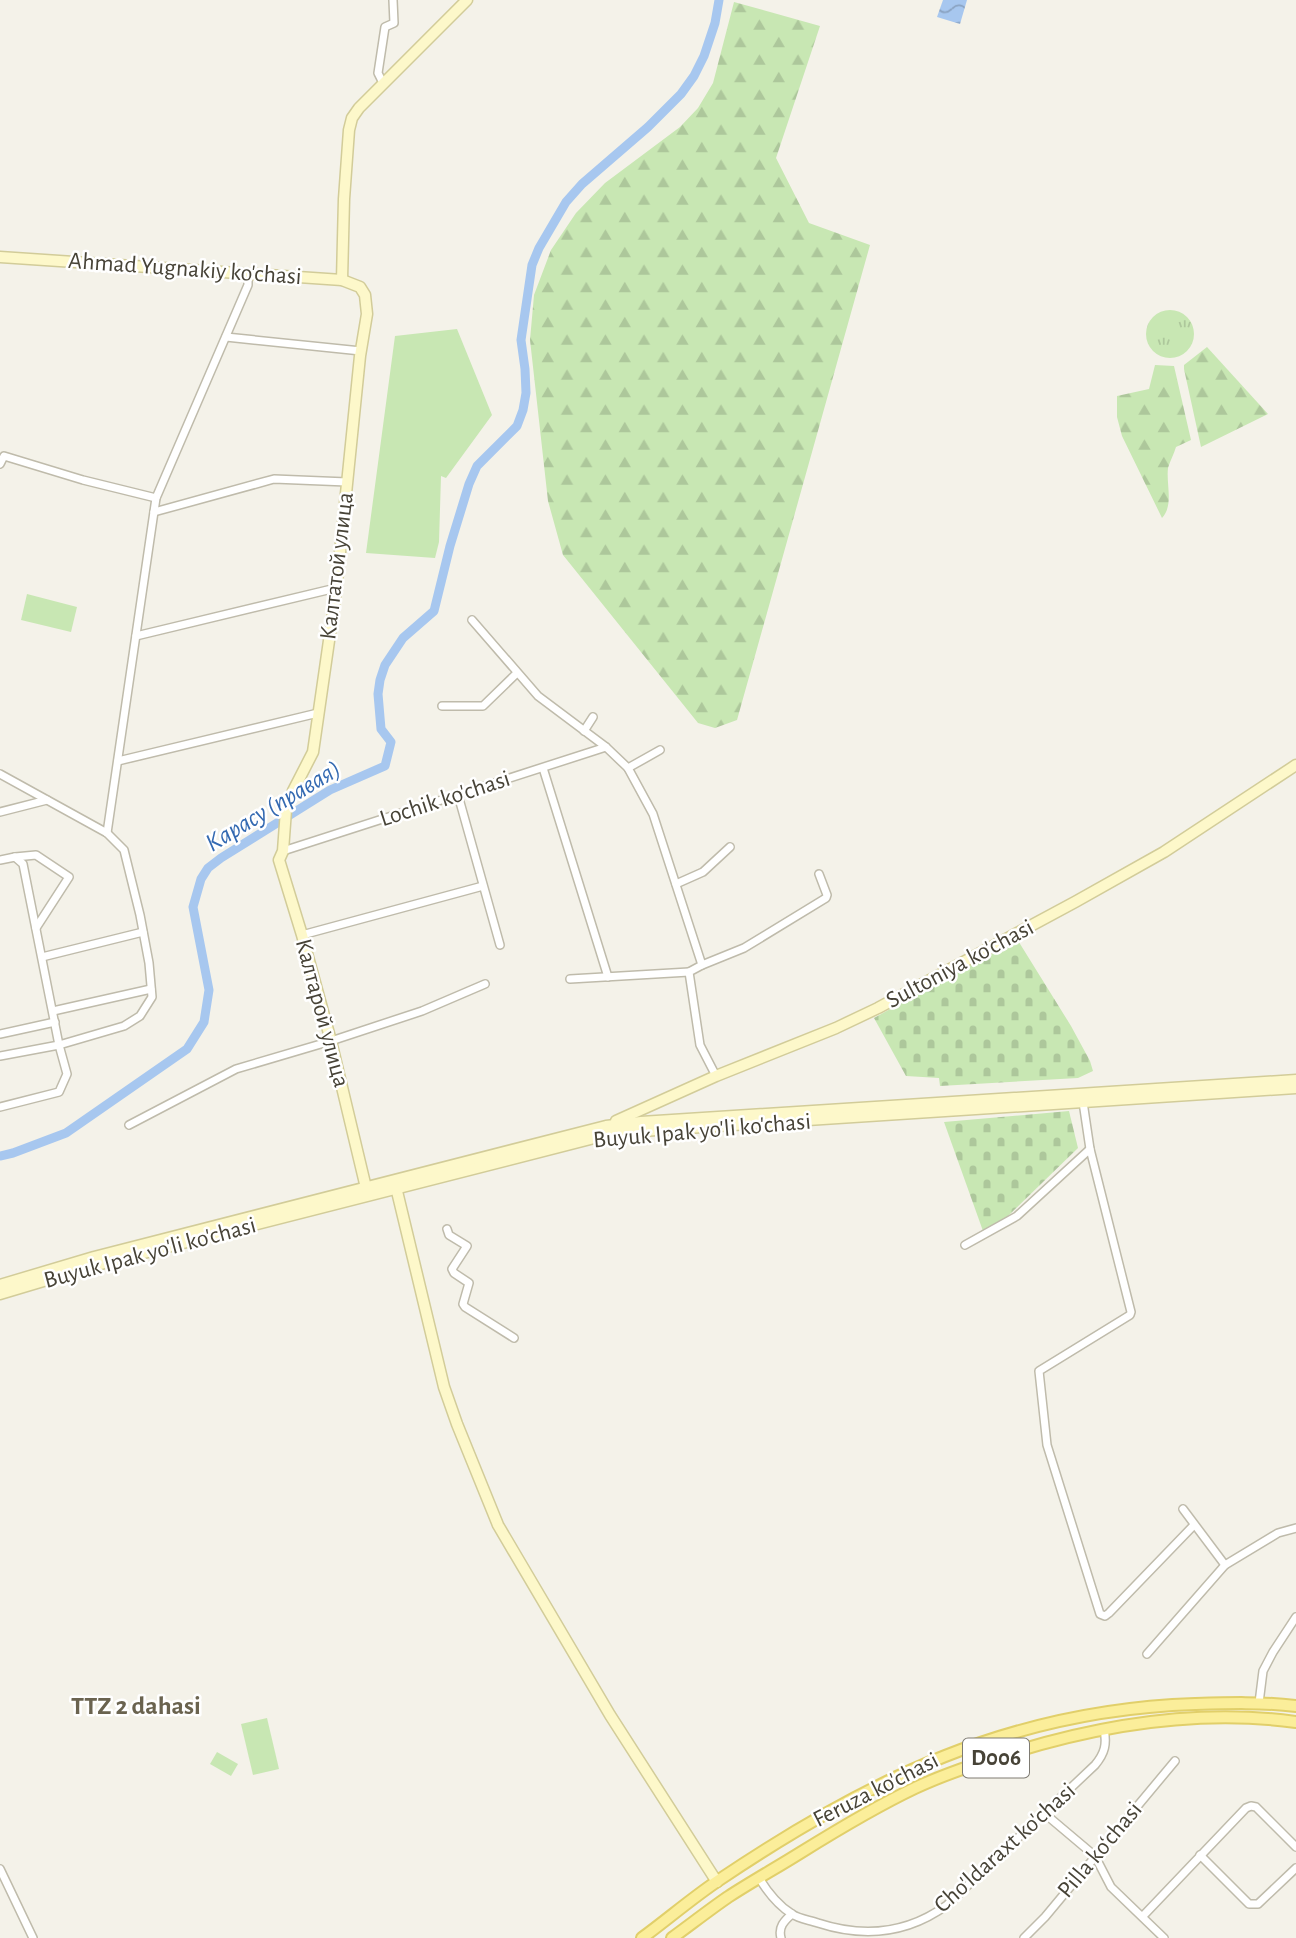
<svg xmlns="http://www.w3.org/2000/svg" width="1296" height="1938" font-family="'Alegreya Sans',sans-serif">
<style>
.grass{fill:url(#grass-tufts)}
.forest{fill:url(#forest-firs)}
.cemetery{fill:url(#cemetery-stones)}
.pitch{fill:#c8e7b3}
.water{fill:url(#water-waves)}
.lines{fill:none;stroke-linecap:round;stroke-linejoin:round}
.canal{stroke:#a7c7ef;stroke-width:9}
.street-casing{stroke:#bfbbab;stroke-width:10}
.secondary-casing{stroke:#d2cc99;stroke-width:13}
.primary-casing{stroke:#e1cf6a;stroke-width:14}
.street{stroke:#fff;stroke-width:7}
.secondary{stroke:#fdf8ca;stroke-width:10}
.primary{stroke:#fbee9a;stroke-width:10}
.labels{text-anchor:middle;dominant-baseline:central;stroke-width:5;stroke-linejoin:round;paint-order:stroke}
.shield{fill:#fff;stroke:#7e7b73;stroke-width:2}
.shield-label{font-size:23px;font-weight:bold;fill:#474337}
.street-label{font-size:24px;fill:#474337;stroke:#fff}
.water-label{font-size:26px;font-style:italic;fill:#3369b1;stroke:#fff}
.neighbourhood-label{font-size:26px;font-weight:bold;fill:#6a634f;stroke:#fff}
</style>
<defs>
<pattern id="grass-tufts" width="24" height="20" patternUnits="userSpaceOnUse" patternTransform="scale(1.75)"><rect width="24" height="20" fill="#c8e7b3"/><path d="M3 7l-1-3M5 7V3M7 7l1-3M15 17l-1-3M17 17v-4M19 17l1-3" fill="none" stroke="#adc79b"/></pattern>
<pattern id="forest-firs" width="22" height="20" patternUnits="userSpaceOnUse" patternTransform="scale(1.75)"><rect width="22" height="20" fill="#c8e7b3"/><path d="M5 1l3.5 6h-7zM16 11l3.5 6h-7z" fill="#adc79b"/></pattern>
<pattern id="cemetery-stones" width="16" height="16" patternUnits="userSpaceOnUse" patternTransform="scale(1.75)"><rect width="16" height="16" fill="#c8e7b3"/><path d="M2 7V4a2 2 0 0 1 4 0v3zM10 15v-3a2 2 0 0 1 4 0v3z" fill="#adc79b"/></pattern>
<pattern id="water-waves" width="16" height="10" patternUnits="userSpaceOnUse" patternTransform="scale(1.75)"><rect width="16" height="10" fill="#a7c7ef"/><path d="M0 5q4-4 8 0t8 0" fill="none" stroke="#8aa3c2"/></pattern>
</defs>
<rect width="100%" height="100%" fill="#f4f2e9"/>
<!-- grass -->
<circle class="grass" cx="1170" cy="334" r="24"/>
<!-- forest -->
<g class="forest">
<polygon points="734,2 820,26 776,158 809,223 870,245 737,720 715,728 698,723 563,555 548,501 530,340 534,295 551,250 576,213 605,183 680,127 698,108 713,83"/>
<polygon points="1207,347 1268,414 1201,447 1184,369 1184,365"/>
<path d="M 1155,365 L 1174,366 L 1191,440 L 1176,447 C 1174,454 1170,461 1168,468 C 1166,485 1174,505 1162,518 L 1122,436 L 1117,417 L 1117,396 L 1149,389 Z"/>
</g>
<!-- cemetery -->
<g class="cemetery">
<polygon points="1017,939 1071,1026 1090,1061 1093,1071 1078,1078 940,1086 939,1078 906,1076 874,1018"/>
<polygon points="1069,1111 1078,1148 1008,1216 983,1231 944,1122"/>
</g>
<!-- pitch -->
<g class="pitch">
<polygon points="457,329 492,415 446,478 441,476 439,542 435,558 366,553 395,336"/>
<polygon points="27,594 77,607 71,632 21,620"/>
<polygon points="267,1718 279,1769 253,1775 241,1724"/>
<polygon points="217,1752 238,1764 231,1776 210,1764"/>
</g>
<!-- water -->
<polygon class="water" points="943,0 967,0 960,24 937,17"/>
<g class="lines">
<!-- canal -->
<polyline class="canal" points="0,1156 13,1153 66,1133 187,1049 204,1022 209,990 193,907 201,879 208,868 221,858 330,790 385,766 391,742 381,729 378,694 380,680 385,665 403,638 434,611 450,546 469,484 477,466 517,426 523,410 526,393 525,369 521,340 532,265 539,248 566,202 582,184 648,127 681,94 694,76 704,56 715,23 719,0"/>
<defs>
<g id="street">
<polyline points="383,83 378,73 385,27 394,23 393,0"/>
<polyline points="226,337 361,351"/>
<polyline points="0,464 4,456 83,480 156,498"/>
<polyline points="154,512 274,479 347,482"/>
<polyline points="472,620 538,696 606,747 628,768 653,814 702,965 689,972 700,1045 716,1076"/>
<polyline points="136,636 336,588"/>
<polyline points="442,706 483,706 517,673"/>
<polyline points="584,731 593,717"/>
<polyline points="118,761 318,713"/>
<polyline points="543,768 608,977"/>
<polyline points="628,768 660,750"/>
<polyline points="0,774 107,833 124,850 140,915 149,963 152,997 140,1016 124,1026 59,1045 0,1056"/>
<polyline points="458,795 500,945"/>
<polyline points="0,812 47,800"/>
<polyline points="107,833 156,498 248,285 248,274"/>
<polyline points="283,851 606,747"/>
<polyline points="15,857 36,855 69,877 36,928"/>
<polyline points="0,860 15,857 23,864 59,1045 67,1074 59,1092 0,1107"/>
<polyline points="676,884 703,872 730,847"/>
<polyline points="302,935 483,886"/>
<polyline points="42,957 143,932"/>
<polyline points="702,965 744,948 826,898 827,895 819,874"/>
<polyline points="570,979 689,972"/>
<polyline points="53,1011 151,989"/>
<polyline points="0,1034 55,1022"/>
<polyline points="1083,1102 1090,1149"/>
<polyline points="129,1125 236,1069 331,1041 422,1011 485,984"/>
<polyline points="447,1229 449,1235 467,1246 452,1269 454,1273 469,1283 463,1304 465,1307 514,1338"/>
<polyline points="965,1245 1017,1216 1090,1149 1131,1312 1130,1315 1039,1371 1047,1445 1100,1614 1105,1616 1109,1613 1194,1525"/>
<polyline points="1183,1509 1225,1565"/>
<polyline points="1147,1654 1225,1565 1278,1533 1296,1528"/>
<polyline points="1259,1703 1263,1671 1273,1652 1296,1617"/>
<polyline points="1044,1813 1095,1856 1111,1887 1164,1938"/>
<polyline points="1200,1855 1249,1904 1258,1904 1296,1868"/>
<polyline points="0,1869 33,1938"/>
<path d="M 759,1878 C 767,1891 779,1906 792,1914 C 799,1919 810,1920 818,1923 C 864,1938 907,1934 947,1905 L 1095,1765 C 1105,1753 1107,1744 1104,1729"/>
<polyline points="1143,1916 1246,1808 1251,1806 1256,1807 1296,1847"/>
<path d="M 781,1938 C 778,1927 784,1921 792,1914"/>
<polyline points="1024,1938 1045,1917 1175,1761"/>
</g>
<g id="secondary">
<polyline points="0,257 342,280 360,287 365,295 367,314 360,356 336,592 313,752 293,791 286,810 283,851 279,860 302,935 331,1041 367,1192"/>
<polyline points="342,280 344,199 349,130 352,118 359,108 467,0"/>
<polyline points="616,1121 716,1076 836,1028 878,1008 1075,902 1164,852 1296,765"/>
<polyline points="395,1183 444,1387 457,1424 498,1525 610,1715 717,1882"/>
<polyline points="0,1285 94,1257 606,1126 641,1122 1296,1080"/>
<polyline points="0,1294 97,1265 606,1135 642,1131 1296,1088"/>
</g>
<g id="primary">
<path d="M 642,1938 C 668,1919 692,1898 719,1880 C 869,1779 1011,1710 1195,1704 C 1229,1703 1262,1702 1296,1706"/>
<path d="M 672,1938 C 690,1925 709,1910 728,1897 C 751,1882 776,1868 800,1853 C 837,1830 875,1807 915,1788 C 947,1773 981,1762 1014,1752 C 1105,1724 1201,1709 1296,1722"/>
</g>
</defs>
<!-- street casing -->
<use href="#street" class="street-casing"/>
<!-- secondary casing -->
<use href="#secondary" class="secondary-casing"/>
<!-- primary casing -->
<use href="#primary" class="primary-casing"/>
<!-- street -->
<use href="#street" class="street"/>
<!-- secondary -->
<use href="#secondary" class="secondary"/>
<!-- primary -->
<use href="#primary" class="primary"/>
</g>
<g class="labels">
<!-- shield labels -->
<rect class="shield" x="963" y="1738.5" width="66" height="39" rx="5"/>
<g class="shield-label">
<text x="996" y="1758">D006</text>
</g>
<!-- street labels -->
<g class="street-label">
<text transform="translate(185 269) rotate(4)">Ahmad Yugnakiy ko'chasi</text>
<text transform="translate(337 566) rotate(-83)">Калтатой улица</text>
<text transform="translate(445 799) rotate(-18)">Lochik ko'chasi</text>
<text transform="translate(960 964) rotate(-28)">Sultoniya ko'chasi</text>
<text transform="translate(322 1013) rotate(75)">Калтарой улица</text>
<text transform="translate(702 1131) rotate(-5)">Buyuk Ipak yo'li ko'chasi</text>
<text transform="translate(150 1253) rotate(-15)">Buyuk Ipak yo'li ko'chasi</text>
<text transform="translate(876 1790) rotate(-27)">Feruza ko'chasi</text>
<text transform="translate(1005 1848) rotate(-42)">Cho'ldaraxt ko'chasi</text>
<text transform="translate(1100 1850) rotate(-50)">Pilla ko‘chasi</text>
</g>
<!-- water labels -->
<g class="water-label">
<text transform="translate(273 806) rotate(-31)">Карасу (правая)</text>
</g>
<!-- neighbourhood labels -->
<g class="neighbourhood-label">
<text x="136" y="1706">TTZ 2 dahasi</text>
</g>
</g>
</svg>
